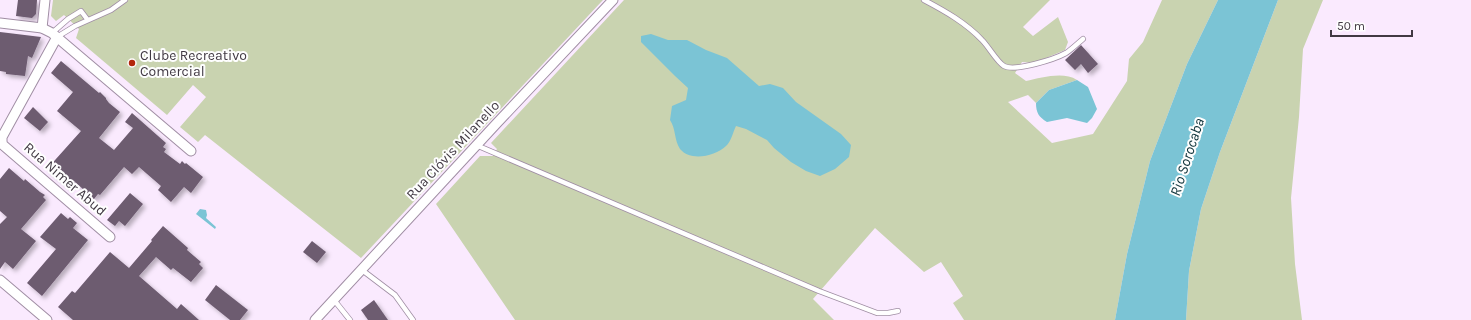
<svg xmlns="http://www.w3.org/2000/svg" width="1471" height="320" font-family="Karla,sans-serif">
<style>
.green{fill:#c9d3b0}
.water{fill:#7bc4d5}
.building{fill:#6d5b70;filter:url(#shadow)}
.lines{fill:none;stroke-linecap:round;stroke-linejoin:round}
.service-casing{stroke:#a08ea4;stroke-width:6}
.minor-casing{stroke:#a08ea4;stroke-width:11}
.service{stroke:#fff;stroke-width:4.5}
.minor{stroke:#fff;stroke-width:9}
.poi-dot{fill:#b3260b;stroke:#fefefe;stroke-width:1.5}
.labels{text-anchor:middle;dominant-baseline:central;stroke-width:4;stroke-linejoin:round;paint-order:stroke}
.poi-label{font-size:14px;fill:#413943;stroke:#fefefe;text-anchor:start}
.street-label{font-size:14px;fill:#413943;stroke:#fefefe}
.water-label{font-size:15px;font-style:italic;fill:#0c3138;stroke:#fefefe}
</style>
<defs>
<filter id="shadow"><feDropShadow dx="3" dy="3" stdDeviation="2" flood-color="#0004"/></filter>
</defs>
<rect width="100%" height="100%" fill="#faeafe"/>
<!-- green -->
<g class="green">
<polygon points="53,0 603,0 361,258 205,135 198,142 180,127 206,97 193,85 167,115 76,38 79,29 64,15 56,21 51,16"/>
<path d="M 624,0 L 1050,0 L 1023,27 L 1033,36 L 1058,17 L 1068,42 L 1065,50 L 1034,63 L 1022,62 L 1015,73 L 1026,81 C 1041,78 1063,71 1077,80 L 1049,90 L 1036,103 L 1028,95 L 1008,102 L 1052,143 L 1093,134 L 1127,81 L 1129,59 L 1143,42 L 1162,0 L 1218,0 L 1187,64 L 1150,161 L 1127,254 L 1115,320 L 964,320 L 953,303 L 963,296 L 941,262 L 924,272 L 875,228 L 813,299 L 834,320 L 515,320 L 436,204 L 480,156 L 493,156 L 497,149 L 491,143 Z"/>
<polygon points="1278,0 1323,0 1303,49 1299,117 1291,198 1295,264 1302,320 1186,320 1189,271 1201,209 1220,152"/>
</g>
<!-- water -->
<g class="water">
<polygon points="1218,0 1278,0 1220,152 1201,209 1189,271 1186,320 1115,320 1127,254 1150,161 1187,64"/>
<path d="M 651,34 L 668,40 L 687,40 L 706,50 L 727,58 L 759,86 L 770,84 L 783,88 L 796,102 L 841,134 L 851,145 L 849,157 L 835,169 L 820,176 L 806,171 L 791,162 L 774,148 L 767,140 L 746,129 L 736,126 C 733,132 731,142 726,146 C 715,156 691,162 680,149 C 674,140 676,129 670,120 L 672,106 L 686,100 L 688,88 L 675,76 L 641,42 L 641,36 Z"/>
<path d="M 1077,80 L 1088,87 L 1097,109 L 1092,118 L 1087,123 L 1067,118 L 1047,122 C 1039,117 1036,113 1036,103 L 1049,90 Z"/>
<polygon points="200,209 206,210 207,215 206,218 216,227 215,229 196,214"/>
</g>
<!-- building -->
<g class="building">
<polygon points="18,0 37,0 36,14 32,18 16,16"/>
<polygon points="0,32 41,37 32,58 28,56 25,76 6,74 6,72 0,71"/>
<polygon points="1081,45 1098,64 1088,73 1081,64 1075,70 1065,60"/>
<polygon points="61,61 99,93 100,92 106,98 106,99 109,103 120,112 99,138 114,150 133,128 125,122 132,113 166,143 163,147 166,149 164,152 180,164 182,161 185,164 186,163 203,177 191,193 184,187 171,202 158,190 161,186 139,167 132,174 124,167 100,195 98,194 94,199 74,181 69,187 47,169 81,131 57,111 73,92 51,73"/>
<polygon points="33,107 48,122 40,131 24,118"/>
<polygon points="9,168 24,181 25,179 40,192 45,195 43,197 46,200 21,229 36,241 13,269 5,262 0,269 0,224 7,217 0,211 0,179"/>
<polygon points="130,193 143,204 125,226 119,221 115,226 107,220"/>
<polygon points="61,213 68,219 70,217 77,223 73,228 88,240 42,296 27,283 56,249 40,237"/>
<polygon points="163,226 188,248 187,250 201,262 199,264 203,268 191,282 173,268 171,270 156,257 139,276 177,309 181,304 199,320 73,320 58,307 72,291 75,293 110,252 129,268 152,241 151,240"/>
<polygon points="312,241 326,252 317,263 303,252"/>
<polygon points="216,285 248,310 240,320 230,320 205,300"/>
<polygon points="374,300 388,320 368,320 361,310"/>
</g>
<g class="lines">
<defs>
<g id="service">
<path d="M 924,0 C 945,11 966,23 982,40 C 989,47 997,62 1004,66 C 1015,72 1055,59 1066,53 C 1072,49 1078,43 1083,39"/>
<polyline points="52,33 68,19 81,11 87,19"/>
<polyline points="57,37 75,26 111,10 125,0"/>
<polyline points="476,145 819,291 877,313 888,313 898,311"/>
<polyline points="362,270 395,295 413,320"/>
<polyline points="334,300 350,320"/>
</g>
<g id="minor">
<polyline points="0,23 42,28 52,33 191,151"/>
<polyline points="42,28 45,0"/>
<polyline points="57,37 2,137 2,142 3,145 110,237"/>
<polyline points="0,280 47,320"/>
<polyline points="315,320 497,123 613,0"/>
</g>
</defs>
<!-- service casing -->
<use href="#service" class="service-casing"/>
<!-- minor casing -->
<use href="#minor" class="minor-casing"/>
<!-- service -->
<use href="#service" class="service"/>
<!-- minor -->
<use href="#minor" class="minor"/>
</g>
<!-- markers -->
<circle class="poi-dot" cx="132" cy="63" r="4"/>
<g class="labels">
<!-- poi labels -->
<g class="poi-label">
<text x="140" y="55">Clube Recreativo<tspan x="140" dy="16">Comercial</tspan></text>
</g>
<!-- street labels -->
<g class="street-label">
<text transform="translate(453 150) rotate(-47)">Rua Clóvis Milanello</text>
<text transform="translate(65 179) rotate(41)">Rua Nimer Abud</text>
</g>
<!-- water labels -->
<g class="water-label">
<text transform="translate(1187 157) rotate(-72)">Rio Sorocaba</text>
</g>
</g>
<!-- scale -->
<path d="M1331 30v6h81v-6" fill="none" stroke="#413943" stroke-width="2"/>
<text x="1337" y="30" font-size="12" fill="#413943" stroke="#fefefe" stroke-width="3" paint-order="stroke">50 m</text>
</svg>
